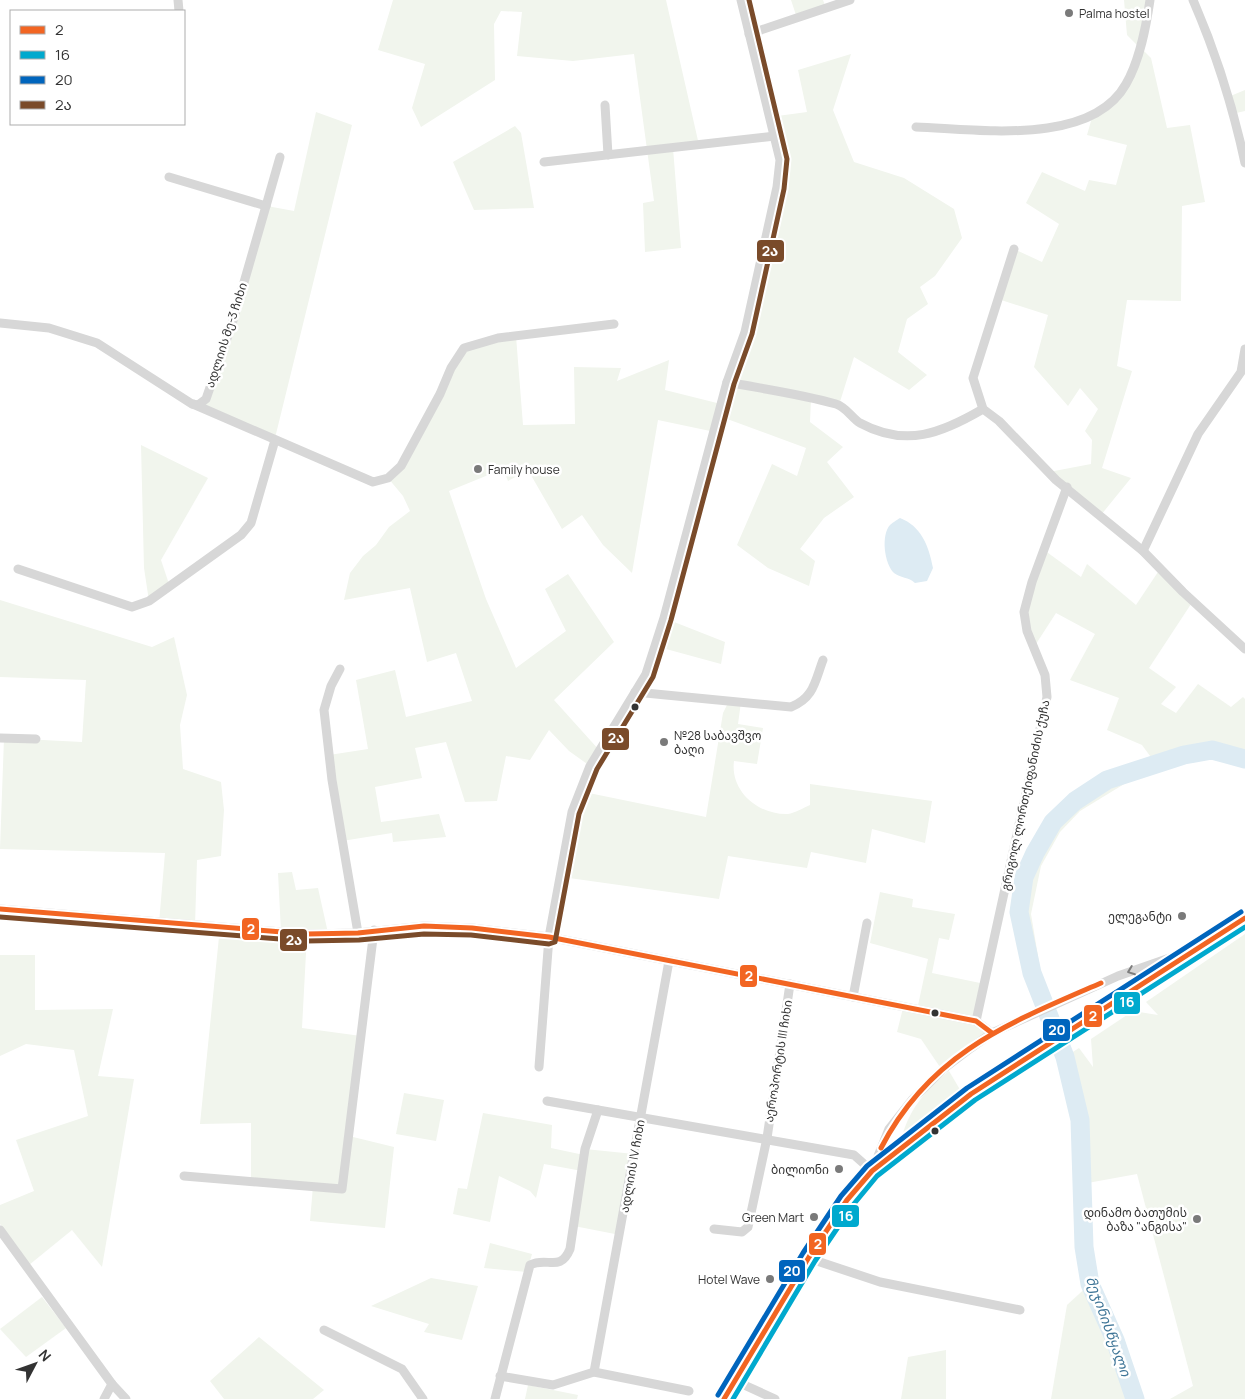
<svg xmlns="http://www.w3.org/2000/svg" width="1245" height="1399" font-family="Manrope,'Noto Sans Georgian',sans-serif">
<style>
.green{fill:#f1f5ed}
.water{fill:#ddebf3}
.lines{fill:none;stroke-linecap:round;stroke-linejoin:round}
.river{stroke:#ddebf3;stroke-width:19}
.street{stroke:#d7d7d7;stroke-width:9}
.highway{stroke:#c4c4c4;stroke-width:16}
.bus-1-casing{stroke:#fff;stroke-width:9}
.bus-2-casing{stroke:#fff;stroke-width:9}
.bus-3-casing{stroke:#fff;stroke-width:9}
.bus-4-casing{stroke:#fff;stroke-width:9}
.bus-1{stroke:#f26522;stroke-width:5}
.bus-2{stroke:#00a9ce;stroke-width:5}
.bus-3{stroke:#0065bd;stroke-width:5}
.bus-4{stroke:#7a4b2a;stroke-width:5}
.oneway{stroke:#7d7d7d}
.poi-dot{fill:#7a7a7a;stroke:#fff;stroke-width:2}
.bus-dot{fill:#333;stroke:#fff;stroke-width:2}
.labels{text-anchor:middle;dominant-baseline:central;stroke-width:5;stroke-linejoin:round;paint-order:stroke}
.poi-label{font-size:12px;fill:#333;stroke:#fff;text-anchor:end}
.street-label{font-size:12px;fill:#333;stroke:#fff}
.water-label{font-size:14px;font-style:italic;fill:#3f7597;stroke:#fff}
.line-badge{stroke:#fff;stroke-width:2}
.badge-label{font-size:14px;text-anchor:middle;font-weight:bold;fill:#fff}
</style>
<rect width="100%" height="100%" fill="#fff"/>
<!-- green -->
<g class="green">
<polygon points="393,0 666,0 699,145 673,148 681,248 645,252 643,203 654,201 634,54 573,61 517,56 522,12 501,11 494,24 495,80 421,127 412,108 425,64 378,50"/>
<polygon points="791,0 823,0 826,8 797,18"/>
<polygon points="1124,0 1150,0 1140,47 1151,58 1167,128 1190,125 1205,202 1182,206 1181,301 1127,300 1117,366 1132,371 1102,468 1131,478 1101,515 1049,472 1091,464 1092,440 1085,431 1098,409 1080,388 1068,406 1034,367 1048,315 998,299 1014,249 1042,262 1059,224 1026,203 1042,172 1085,191 1089,180 1116,185 1127,145 1087,135 1093,114 1114,100 1140,48 1127,35"/>
<polygon points="851,54 833,110 854,162 904,178 954,209 962,238 935,276 920,287 928,304 907,319 898,352 927,375 909,390 854,357 839,405 811,399 810,422 843,447 827,462 854,497 824,518 800,549 815,561 809,586 768,568 737,545 772,464 797,476 806,448 719,416 715,432 658,420 632,573 603,545 582,515 562,529 528,470 508,481 503,469 449,491 486,599 516,668 566,631 545,589 568,574 614,642 554,700 600,751 590,766 569,751 549,730 530,760 506,756 497,801 465,802 446,742 415,748 422,778 375,787 381,822 439,814 446,837 393,842 392,833 342,841 329,755 368,749 356,680 395,670 406,717 472,701 456,653 427,662 410,588 344,600 350,573 363,556 376,545 389,527 410,511 403,496 388,478 401,466 464,348 516,336 523,425 575,424 574,367 621,368 617,381 669,360 665,390 721,404 745,332 780,160 770,117 807,112 798,70"/>
<polygon points="1245,90 1245,111 1232,114 1228,97"/>
<polygon points="316,112 352,125 275,438 199,404 206,398 267,206 294,211"/>
<polygon points="515,126 521,133 534,208 474,210 453,162"/>
<polygon points="141,445 208,478 161,560 170,587 149,601 144,568"/>
<path d="M 1044,550 L 1081,577 L 1087,564 L 1136,605 L 1160,569 L 1193,601 L 1149,668 L 1176,687 L 1161,704 L 1176,713 L 1198,684 L 1231,707 L 1243,697 L 1245,699 L 1245,765 L 1212,750 L 1184,755 L 1157,764 L 1080,811 L 1060,832 L 1041,866 L 1031,914 L 1042,980 L 1041,998 C 1033,978 1018,931 1020,910 C 1023,854 1057,807 1106,781 C 1121,773 1140,769 1156,764 L 1142,745 L 1107,730 L 1119,698 L 1070,680 L 1095,634 L 1056,613 L 1034,647 L 1024,612 Z"/>
<polygon points="0,600 152,647 174,637 187,695 180,725 183,769 221,782 224,810 221,856 197,860 195,926 159,923 165,853 0,849 4,738 82,742 86,680 0,677"/>
<polygon points="664,618 725,642 721,664 655,646"/>
<path d="M 729,701 L 741,702 L 738,724 L 763,728 L 757,764 L 734,761 C 730,791 758,815 788,814 C 795,813 803,808 810,805 L 810,784 L 932,801 L 925,843 L 872,829 L 866,863 L 811,852 L 807,868 L 728,856 L 719,899 L 562,877 L 573,825 L 584,792 L 706,817 L 723,713 Z"/>
<polygon points="292,872 296,890 318,888 328,933 307,934 302,1028 361,1036 349,1136 394,1147 385,1228 310,1221 313,1186 251,1181 251,1123 200,1124 220,927 281,932 278,873"/>
<polygon points="880,892 913,899 912,907 955,914 949,940 939,938 932,973 985,984 976,1021 992,1033 942,1070 921,1039 897,1032 903,1008 917,1010 928,959 870,943"/>
<polygon points="1245,934 1245,1399 1170,1399 1193,1386 1137,1174 1082,1184 1080,1120 1065,1057 1079,1048 1093,1067 1091,1039 1133,1011 1158,1015 1146,1002"/>
<polygon points="0,955 35,955 35,1010 113,1009 98,1076 134,1079 102,1267 72,1230 29,1265 0,1224 0,1205 34,1191 16,1140 88,1116 74,1050 26,1044 0,1056"/>
<path d="M 949,1071 L 962,1093 L 901,1141 C 907,1112 925,1090 949,1071 Z"/>
<polygon points="404,1093 444,1100 436,1141 396,1134"/>
<polygon points="483,1113 552,1125 551,1148 584,1155 585,1149 634,1154 620,1235 574,1226 582,1171 544,1164 536,1198 530,1191 499,1176 490,1222 453,1214 458,1188 467,1189"/>
<polygon points="490,1243 532,1254 527,1272 484,1268"/>
<polygon points="431,1278 478,1286 462,1340 424,1332 429,1324 371,1306"/>
<polygon points="1090,1284 1115,1340 1135,1399 1051,1399 1067,1305"/>
<polygon points="42,1297 66,1328 26,1357 0,1329"/>
<polygon points="259,1337 324,1390 313,1399 224,1399 210,1381"/>
<polygon points="946,1350 946,1399 901,1399 908,1357"/>
<polygon points="528,1385 578,1395 577,1399 525,1399"/>
</g>
<!-- water -->
<path class="water" d="M 900,518 C 921,526 929,546 933,568 L 927,581 L 915,583 C 909,577 900,578 894,573 C 884,563 881,535 890,525 C 893,522 897,520 900,518 Z"/>
<g class="lines">
<!-- river -->
<polyline class="river" points="1135,1399 1115,1340 1090,1284 1084,1247 1080,1120 1065,1057 1032,973 1019,912 1024,877 1035,853 1053,822 1075,801 1107,780 1184,755 1212,750 1245,759"/>
<!-- street -->
<g class="street">
<polyline points="178,0 179,11"/>
<path d="M 1193,0 C 1216,53 1233,107 1245,163"/>
<polyline points="749,34 850,0"/>
<polyline points="605,105 608,155"/>
<path d="M 916,127 C 976,129 1091,147 1126,84 C 1140,60 1146,27 1150,0"/>
<polyline points="544,162 775,136"/>
<polyline points="266,206 280,157"/>
<polyline points="0,323 49,328 97,343 192,404 198,405 206,399 232,324 266,206 169,177"/>
<path d="M 727,382 C 763,389 801,394 836,404 C 846,407 852,418 860,423 C 906,448 942,433 983,409 L 999,421 L 1056,480 L 1143,551 L 1183,592 L 1245,649"/>
<polyline points="193,404 373,482 388,478 401,466 440,394 451,368 464,348 498,338 614,324"/>
<polyline points="983,409 973,378 1014,249"/>
<polyline points="1143,551 1198,434 1241,372 1245,349"/>
<polyline points="18,569 132,607 149,601 241,535 251,523 275,440"/>
<polyline points="340,669 331,686 324,710 332,780 358,933"/>
<path d="M 635,692 L 791,707 C 814,698 815,681 823,660"/>
<polyline points="0,738 36,739"/>
<polyline points="0,909 307,934 358,933 424,926 472,928 549,937 976,1021 992,1033"/>
<polyline points="853,997 867,923"/>
<polyline points="976,1021 1047,697 1045,675 1027,631 1024,612 1032,582 1067,487"/>
<polyline points="539,1067 549,937 572,812 590,766 646,674 664,618 727,382 745,332 777,187 780,160 741,0"/>
<polyline points="547,1101 598,1110"/>
<polyline points="184,1176 342,1189 374,930"/>
<polyline points="714,1229 742,1232 748,1227 767,1138 790,984"/>
<polyline points="0,1230 112,1384 126,1399"/>
<polyline points="817,1261 880,1282 1020,1310"/>
<polyline points="324,1330 402,1369 423,1399"/>
<polyline points="594,1372 669,961"/>
<polyline points="500,1376 553,1385 594,1372 689,1391"/>
<polyline points="742,1384 775,1399"/>
<polyline points="104,1399 112,1384"/>
<path d="M 495,1399 L 530,1265 C 547,1256 560,1273 570,1249 L 585,1149 L 598,1110 L 854,1155 L 872,1171 L 889,1129 L 912,1100 L 942,1070 L 971,1048 L 992,1033 L 1118,976 L 1181,954"/>
</g>
<!-- highway -->
<polyline class="highway" points="724,1399 809,1257 847,1200 872,1171 971,1094 1245,918"/>
<defs>
<g id="bus-1">
<polyline points="0,909 307,934 358,933 424,926 472,928 549,937 976,1021 992,1033"/>
<path d="M 881,1148 C 930,1053 1009,1023 1101,983"/>
<polyline points="724,1399 809,1257 847,1200 872,1171 971,1094 1245,918"/>
</g>
<polyline id="bus-2" points="733,1399 815,1261 853,1205 877,1176 975,1100 1245,927"/>
<polyline id="bus-3" points="718,1395 803,1253 841,1196 867,1166 967,1088 1241,912"/>
<polyline id="bus-4" points="0,917 306,941 359,940 424,934 471,935 549,944 555,942 579,814 597,769 653,677 671,620 734,384 752,334 784,189 787,159 749,0"/>
</defs>
<!-- bus-1 casing -->
<use href="#bus-1" class="bus-1-casing"/>
<!-- bus-2 casing -->
<use href="#bus-2" class="bus-2-casing"/>
<!-- bus-3 casing -->
<use href="#bus-3" class="bus-3-casing"/>
<!-- bus-4 casing -->
<use href="#bus-4" class="bus-4-casing"/>
<!-- bus-1 -->
<use href="#bus-1" class="bus-1"/>
<!-- bus-2 -->
<use href="#bus-2" class="bus-2"/>
<!-- bus-3 -->
<use href="#bus-3" class="bus-3"/>
<!-- bus-4 -->
<use href="#bus-4" class="bus-4"/>
</g>
<!-- one-way arrows -->
<defs><path id="oneway-chevron" d="M-2-3.5L2.5 0L-2 3.5" fill="none" stroke-width="1.6" stroke-linecap="round" stroke-linejoin="round" transform="scale(1.25)"/></defs>
<use class="oneway" href="#oneway-chevron" transform="translate(1131 971) rotate(159)"/>
<!-- markers -->
<g class="poi-dot">
<circle cx="1069" cy="13" r="5"/>
<circle cx="478" cy="469" r="5"/>
<circle cx="664" cy="742" r="5"/>
<circle cx="1182" cy="916" r="5"/>
<circle cx="839" cy="1169" r="5"/>
<circle cx="814" cy="1217" r="5"/>
<circle cx="1197" cy="1219" r="5"/>
<circle cx="770" cy="1279" r="5"/>
</g>
<g class="bus-dot">
<circle cx="635" cy="707" r="4.5"/>
<circle cx="935" cy="1013" r="4.5"/>
<circle cx="935" cy="1131" r="4.5"/>
</g>
<g class="labels">
<!-- poi labels -->
<g class="poi-label">
<text x="1079" y="13" text-anchor="start">Palma hostel</text>
<text x="488" y="469" text-anchor="start">Family house</text>
<text x="674" y="735" text-anchor="start">№28 საბავშვო<tspan x="674" dy="14">ბაღი</tspan></text>
<text x="1172" y="916">ელეგანტი</text>
<text x="829" y="1169">ბილიონი</text>
<text x="1187" y="1212">დინამო ბათუმის<tspan x="1187" dy="14">ბაზა "ანგისა"</tspan></text>
<text x="804" y="1217">Green Mart</text>
<text x="760" y="1279">Hotel Wave</text>
</g>
<!-- street labels -->
<g class="street-label">
<text transform="translate(226 335) rotate(-72)">ადლიის მე-3 ჩიხი</text>
<text transform="translate(1025 795) rotate(-78)">გრიგოლ ლორთქიფანიძის ქუჩა</text>
<text transform="translate(778 1061) rotate(-81)">აეროპორტის III ჩიხი</text>
<text transform="translate(632 1166) rotate(-80)">ადლიის IV ჩიხი</text>
</g>
<!-- water labels -->
<g class="water-label">
<text transform="translate(1109 1326) rotate(70)">მეჯინისწყალი</text>
</g>
</g>
<g class="line-badge">
<rect x="756" y="239" width="29" height="24" rx="5" fill="#7a4b2a"/>
<rect x="601" y="727" width="29" height="24" rx="5" fill="#7a4b2a"/>
<rect x="241" y="917" width="19" height="24" rx="5" fill="#f26522"/>
<rect x="279" y="928" width="29" height="24" rx="5" fill="#7a4b2a"/>
<rect x="739" y="964" width="19" height="24" rx="5" fill="#f26522"/>
<rect x="1113" y="991" width="28" height="24" rx="5" fill="#00a9ce"/>
<rect x="1083" y="1004" width="20" height="24" rx="5" fill="#f26522"/>
<rect x="1042" y="1018" width="29" height="24" rx="5" fill="#0065bd"/>
<rect x="831" y="1204" width="29" height="24" rx="5" fill="#00a9ce"/>
<rect x="808" y="1232" width="19" height="24" rx="5" fill="#f26522"/>
<rect x="778" y="1259" width="28" height="24" rx="5" fill="#0065bd"/>
</g>
<g class="badge-label">
<text x="770" y="256">2ა</text>
<text x="616" y="743">2ა</text>
<text x="251" y="934">2</text>
<text x="294" y="945">2ა</text>
<text x="749" y="981">2</text>
<text x="1127" y="1007">16</text>
<text x="1093" y="1021">2</text>
<text x="1057" y="1035">20</text>
<text x="846" y="1221">16</text>
<text x="818" y="1249">2</text>
<text x="792" y="1276">20</text>
</g>
<!-- legend -->
<rect x="10" y="10" width="175" height="115" fill="#ffffff" stroke="#adadad"/>
<rect x="20" y="26" width="25" height="8" fill="#f26522" stroke="#adadad"/>
<text x="55" y="35" font-size="15" fill="#333333">2</text>
<rect x="20" y="51" width="25" height="8" fill="#00a9ce" stroke="#adadad"/>
<text x="55" y="60" font-size="15" fill="#333333">16</text>
<rect x="20" y="76" width="25" height="8" fill="#0065bd" stroke="#adadad"/>
<text x="55" y="85" font-size="15" fill="#333333">20</text>
<rect x="20" y="101" width="25" height="8" fill="#7a4b2a" stroke="#adadad"/>
<text x="55" y="110" font-size="15" fill="#333333">2ა</text>
<!-- north arrow -->
<g transform="translate(35 1364) rotate(49)" stroke="#ffffff" stroke-width="4" paint-order="stroke">
<path d="M0-4L9 19L0 12L-9 19Z" fill="#333333"/>
<text y="-8" font-size="14" font-weight="bold" text-anchor="middle" fill="#333333">N</text>
</g>
</svg>
